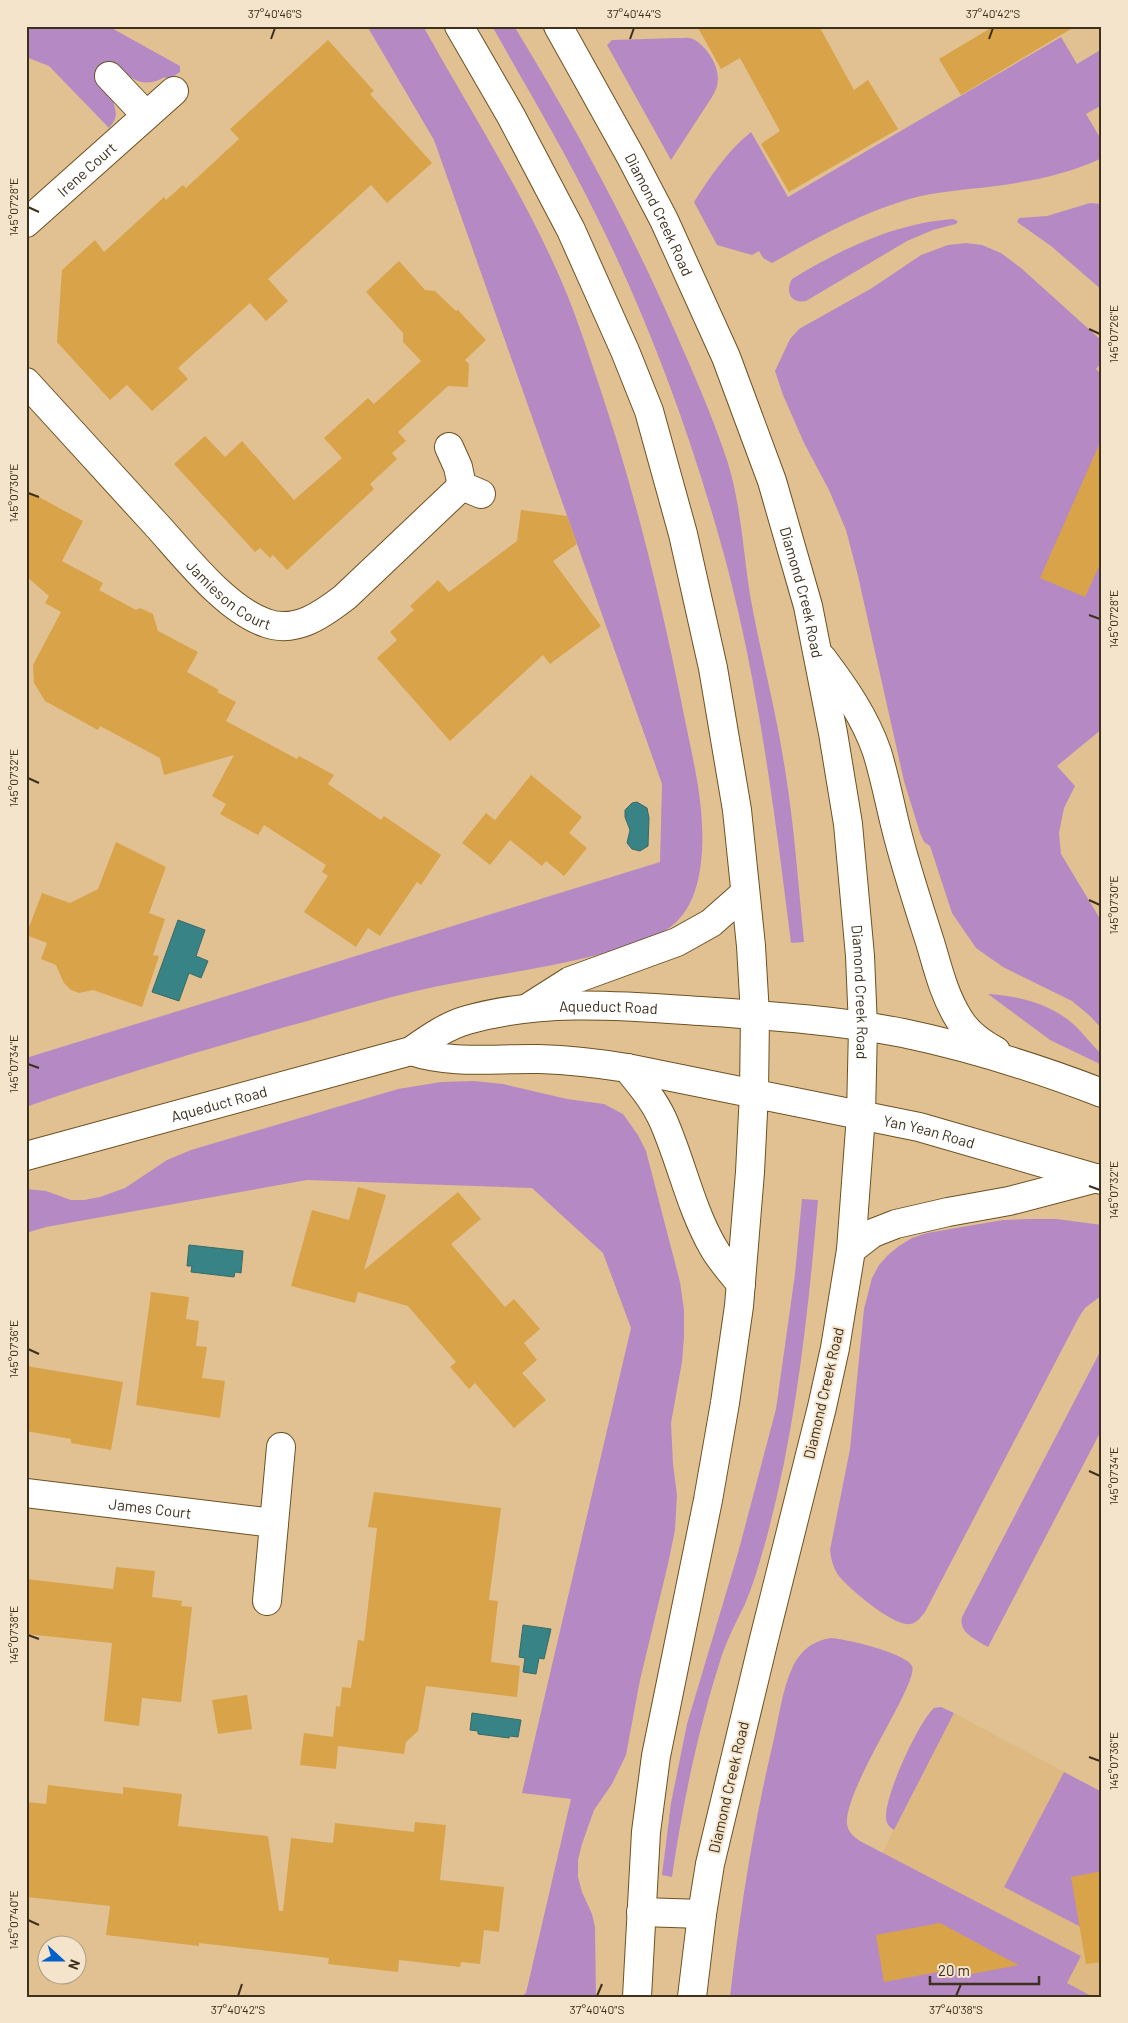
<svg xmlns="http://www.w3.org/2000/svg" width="1128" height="2023" font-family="Barlow,sans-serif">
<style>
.built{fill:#deb982}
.green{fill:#b58ac4}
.water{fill:#388385;stroke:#3a6a66}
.building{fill:#d9a349}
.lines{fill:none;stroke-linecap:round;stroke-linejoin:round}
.minor-casing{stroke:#6d5123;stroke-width:30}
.major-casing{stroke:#6d5123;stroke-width:30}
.minor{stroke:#fff;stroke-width:28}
.major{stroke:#fff;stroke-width:28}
.ticks{fill:none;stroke:#3d301d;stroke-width:2}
.labels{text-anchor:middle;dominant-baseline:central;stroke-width:4;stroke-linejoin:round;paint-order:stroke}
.street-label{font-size:15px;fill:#3d301d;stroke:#f5e4cc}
.neatline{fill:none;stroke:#3d301d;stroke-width:2}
.ticks-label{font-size:12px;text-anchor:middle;fill:#3d301d}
</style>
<rect width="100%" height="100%" fill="#e1c191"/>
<!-- built -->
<polygon class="built" points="954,1713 1102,1792 1102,1997 808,1997"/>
<!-- green -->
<g class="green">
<path d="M 26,26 L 108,26 L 180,66 L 180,72 L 168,80 L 165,77 C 142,90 131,78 114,64 C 114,75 112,87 113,98 C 114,112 121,114 109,128 L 49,66 L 26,57 Z"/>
<path d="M 367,26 L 423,26 C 468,107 519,186 557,271 C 573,306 585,343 597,379 C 633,485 660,595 682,705 C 691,752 705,802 702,851 C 700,881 693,913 666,930 C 646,943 620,949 597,955 C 536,971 473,977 412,992 C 369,1002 327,1016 285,1027 C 198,1052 112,1077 26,1107 L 26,1058 L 660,862 L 662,784 L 434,140 Z"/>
<path d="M 492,26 L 514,26 C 574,124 628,224 674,329 C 693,372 712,415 727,460 C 741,504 743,550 750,595 C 760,651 775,706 784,763 C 794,822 798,882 804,942 L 791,943 C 775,815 759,687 726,562 C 694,444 652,328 598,219 C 566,153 528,90 492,26 Z"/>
<path d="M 1061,37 L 1077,64 L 1102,49 L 1102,105 L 1086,114 L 1102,141 L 1102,158 C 1068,174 1033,181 996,186 C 966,190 935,191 906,200 C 859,214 815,239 772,263 L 763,258 L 759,251 L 752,255 L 717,245 L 694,202 C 710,177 728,150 751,132 L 788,197 Z"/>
<path d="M 677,38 C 682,38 688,37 693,39 C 707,46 722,69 717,86 C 716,90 714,93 712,97 L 671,160 L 607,45 L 612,40 Z"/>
<polygon points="1090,203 1102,204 1102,290 1051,246 1017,222 1019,218 1047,216"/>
<path d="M 953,219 L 958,221 L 956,224 L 933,230 L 907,241 L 806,301 C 790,304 785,291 792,279 C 841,249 896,223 953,219 Z"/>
<polygon points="966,243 982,245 1001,253 1021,268 1102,341 1102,362 1096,369 1102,375 1102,729 1057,766 1075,786 1064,808 1059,833 1061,854 1102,922 1102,1029 1090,1016 1072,1001 1003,967 976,948 952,913 930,846 924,842 920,833 904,781 858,576 846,530 829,490 804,443 783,395 775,371 790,339 799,329 872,288 921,255 948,245"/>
<path d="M 988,994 C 1018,996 1048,1003 1072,1023 C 1083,1032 1091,1045 1102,1054 L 1102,1065 L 1050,1040 Z"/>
<polygon points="474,1081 503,1084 567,1099 604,1104 623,1114 638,1135 646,1151 680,1282 684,1310 684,1337 682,1362 671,1423 673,1464 677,1495 675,1530 668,1564 640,1680 626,1755 612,1784 594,1810 582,1844 578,1860 578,1877 582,1892 592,1914 595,1927 596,1997 520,1997 526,1993 571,1799 522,1793 631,1328 603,1253 532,1188 307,1180 46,1227 26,1233 26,1189 46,1191 71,1200 84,1200 100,1197 125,1188 167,1160 191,1150 398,1089 441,1082"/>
<path d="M 802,1199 L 818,1200 C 808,1314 796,1429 766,1540 C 760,1561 754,1583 745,1604 C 737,1620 729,1636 723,1652 C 699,1725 683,1801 672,1877 L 662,1875 L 671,1803 L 687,1724 L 738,1553 L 776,1409 L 795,1274 Z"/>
<path d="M 1028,1219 L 1057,1219 L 1102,1225 L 1102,1295 L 1085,1308 L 1079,1317 L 925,1612 C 921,1617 917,1623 910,1624 C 894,1627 848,1588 838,1575 C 833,1567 831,1559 830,1550 L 850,1449 L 864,1309 L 872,1278 L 879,1265 L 888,1255 L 899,1246 L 912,1238 L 927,1233 L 1003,1220 Z"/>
<path d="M 1102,1348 L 1102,1429 L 988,1647 C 977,1640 958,1633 962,1617 Z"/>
<path d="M 831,1638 C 846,1639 906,1653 912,1666 C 920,1682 844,1788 847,1824 C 848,1832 854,1837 860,1841 L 1081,1956 L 1067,1983 L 1093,1997 L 730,1997 C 740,1911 753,1827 773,1743 C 779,1718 782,1689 793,1666 C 802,1649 813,1641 831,1638 Z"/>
<path d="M 941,1707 L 954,1713 L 894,1830 C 889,1827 886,1823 886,1817 C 885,1795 918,1723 934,1708 Z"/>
<polygon points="1064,1772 1102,1792 1102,1938 1004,1887"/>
</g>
<!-- water -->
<g class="water">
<polygon points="637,802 647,808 649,818 648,846 640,851 632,849 627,843 630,830 625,817 625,810 632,803"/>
<polygon points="178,920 205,930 196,956 208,961 201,978 189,973 179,1001 152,992"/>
<polygon points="189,1245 243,1251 241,1273 235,1272 234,1277 191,1272 192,1266 187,1266"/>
<polygon points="523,1625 551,1629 544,1659 539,1658 536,1674 523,1672 525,1658 519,1657"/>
<polygon points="472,1713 521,1720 518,1737 510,1736 509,1738 478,1734 478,1731 470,1730"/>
</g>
<!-- building -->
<g class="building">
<polygon points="697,26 819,26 854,90 868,80 898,129 789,192 761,144 780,131 740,58 721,69"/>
<polygon points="994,26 1076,26 961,95 939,59"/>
<polygon points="328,40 374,91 370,94 432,163 387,203 371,185 268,279 288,301 266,321 250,303 178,368 188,379 152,411 127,385 110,400 57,342 62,270 95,240 104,252 164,197 166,200 183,185 186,188 239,139 230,129"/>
<polygon points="399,261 425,290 435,291 456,311 458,310 486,340 465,360 469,364 468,387 448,386 398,432 406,441 392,453 397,459 370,484 374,489 287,570 273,555 270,558 260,548 255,552 174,464 205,436 225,457 242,441 294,500 342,458 324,438 368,398 374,404 421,361 403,342 403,333 366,292"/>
<polygon points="1102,438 1102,560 1085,597 1040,578"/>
<polygon points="26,490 83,521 62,561 103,583 99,590 136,610 140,608 153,614 158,631 198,652 187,672 219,690 217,692 236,702 226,721 297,759 299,756 334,775 328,784 381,820 384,816 441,855 421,885 417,882 380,936 368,928 356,947 304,912 328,876 322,872 326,865 264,825 258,835 220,814 226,804 212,796 234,755 164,775 160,758 100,726 98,730 45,701 34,683 33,665 61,612 45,603 49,596 26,576"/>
<polygon points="521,510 567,516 577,544 553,561 601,626 550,664 543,655 450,741 377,658 397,640 390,632 414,610 410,606 438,580 449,592 517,541"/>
<polygon points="531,775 582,817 569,833 587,848 564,876 546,861 542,866 510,840 490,865 462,843 486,813 495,820"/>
<polygon points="116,842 166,867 149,913 165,919 153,955 159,956 142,1007 93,990 79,993 71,990 64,983 56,965 41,959 47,943 26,935 42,893 70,903 98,889"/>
<polygon points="358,1187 386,1195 364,1270 458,1192 481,1219 451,1244 505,1307 514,1299 540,1329 524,1343 537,1360 522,1373 546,1400 514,1428 475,1383 469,1389 450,1367 456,1362 408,1306 358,1292 355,1303 291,1286 312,1210 349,1220"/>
<polygon points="151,1292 189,1297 186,1319 199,1321 196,1346 207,1347 202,1378 225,1381 220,1418 136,1405"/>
<polygon points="26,1366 123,1382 111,1450 71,1443 71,1439 26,1431"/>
<polygon points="374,1492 501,1508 489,1600 498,1601 491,1662 520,1666 517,1697 426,1686 418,1731 406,1742 404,1754 338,1746 336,1769 300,1765 304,1733 333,1737 336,1706 340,1707 342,1687 351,1688 358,1640 364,1641 377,1528 368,1527"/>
<polygon points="116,1567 155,1571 152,1597 182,1601 181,1606 192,1607 181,1702 142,1698 139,1726 104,1721 112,1643 26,1634 26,1579 113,1589"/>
<polygon points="247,1695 252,1729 218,1734 212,1700"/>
<polygon points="48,1785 123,1794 123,1787 182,1794 178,1826 268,1836 279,1911 283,1911 291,1838 333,1843 335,1823 414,1832 415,1822 446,1825 440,1880 504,1887 499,1932 484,1930 480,1964 461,1962 460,1967 399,1960 398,1972 328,1964 329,1958 199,1943 199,1946 106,1935 110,1906 26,1897 26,1802 46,1804"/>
<polygon points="1102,1871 1102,1962 1086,1964 1071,1877"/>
<polygon points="940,1923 1007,1959 1019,1965 966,1975 965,1967 884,1982 876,1935"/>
</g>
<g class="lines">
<defs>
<g id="minor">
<polyline points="109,76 146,115"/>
<path id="s1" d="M 26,223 L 174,91"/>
<path id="s2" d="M 26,382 C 68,428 110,474 152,520 C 182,552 224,609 266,623 C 296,634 323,614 345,597 L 462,486"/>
<polyline points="449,447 458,467 462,486 481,494"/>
<path id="s3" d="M 26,1493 L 274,1523"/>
<polyline points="267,1601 281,1447"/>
</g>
<g id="major">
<polyline points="459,26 511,116 571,230 625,351 649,411 683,534 713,668 737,810 751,946 755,1015 754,1093 750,1172 739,1306 725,1403 708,1500 656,1756 646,1832 637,1997"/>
<path id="s4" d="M 558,26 L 631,157 L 664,220 L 726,357 L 772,481 L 808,606 L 833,733 L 848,824 L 860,956 L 863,1027 L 861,1115 L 851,1250 L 835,1348 L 822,1407 L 763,1643 L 710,1864 L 702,1914 L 692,1997"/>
<path d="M 822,658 C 844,687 865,717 877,752 C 886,781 891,811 899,840 C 908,874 919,908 930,942 C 938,969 944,995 959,1019 C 968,1034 981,1043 996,1051"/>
<polyline points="529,1007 570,981 677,942 711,923 745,893"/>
<path id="s5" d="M 411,1051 C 453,1065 495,1058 539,1059 C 569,1060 597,1063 627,1068 L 919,1127 L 1102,1180"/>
<path d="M 627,1068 C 640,1084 653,1099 662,1118 C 681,1160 690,1207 713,1247 C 721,1261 731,1272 741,1284"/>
<path id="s6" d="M 26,1156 L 411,1051 C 428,1039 446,1026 467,1020 C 537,1000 612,1005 685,1010 C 757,1015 832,1019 903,1033 C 970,1047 1037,1068 1102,1093"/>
<polyline points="851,1250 873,1233 896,1224 948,1212 1009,1201 1097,1178"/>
<polyline points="641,1912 702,1914"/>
</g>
</defs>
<!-- minor casing -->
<use href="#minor" class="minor-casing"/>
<!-- major casing -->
<use href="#major" class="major-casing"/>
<!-- minor -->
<use href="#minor" class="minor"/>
<!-- major -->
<use href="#major" class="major"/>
</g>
<!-- ticks -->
<path class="ticks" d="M 271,39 L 275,28M 630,39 L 634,28M 989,39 L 993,28M 28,207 L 39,212M 1089,329 L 1100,334M 28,493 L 39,497M 1089,615 L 1100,619M 28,778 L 39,783M 1089,900 L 1100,905M 28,1064 L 39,1068M 1089,1186 L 1100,1190M 28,1349 L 39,1354M 1089,1471 L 1100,1476M 28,1635 L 39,1639M 1089,1757 L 1100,1761M 28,1920 L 39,1925M 238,1996 L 242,1984M 597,1996 L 602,1984M 956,1996 L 961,1984"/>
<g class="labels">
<!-- street labels -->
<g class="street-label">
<text stroke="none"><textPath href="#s1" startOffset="81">Irene Court</textPath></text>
<text stroke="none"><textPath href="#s4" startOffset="214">Diamond Creek Road</textPath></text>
<text stroke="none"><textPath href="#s2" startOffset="295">Jamieson Court</textPath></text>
<text stroke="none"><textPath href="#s4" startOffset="619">Diamond Creek Road</textPath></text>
<text stroke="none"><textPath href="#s4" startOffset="1024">Diamond Creek Road</textPath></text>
<text stroke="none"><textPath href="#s6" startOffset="606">Aqueduct Road</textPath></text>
<text stroke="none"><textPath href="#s6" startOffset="200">Aqueduct Road</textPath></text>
<text stroke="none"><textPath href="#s5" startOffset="526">Yan Yean Road</textPath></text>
<text transform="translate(823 1393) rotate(-77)">Diamond Creek Road</text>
<text stroke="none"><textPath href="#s3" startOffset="125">James Court</textPath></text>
<text transform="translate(728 1787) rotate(-77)">Diamond Creek Road</text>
</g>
</g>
<!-- border -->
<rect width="1128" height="2023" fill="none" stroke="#f5e4cc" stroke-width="55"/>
<!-- north arrow -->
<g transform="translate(62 1960) rotate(111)"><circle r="24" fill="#f5e4cc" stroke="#ab9c86"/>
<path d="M0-4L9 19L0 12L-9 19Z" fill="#0460c9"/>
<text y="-8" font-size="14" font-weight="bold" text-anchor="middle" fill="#3d301d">N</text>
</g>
<!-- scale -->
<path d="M930 1976v8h109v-8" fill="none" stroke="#3d301d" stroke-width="2.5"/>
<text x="938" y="1976" font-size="15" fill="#3d301d" stroke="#f5e4cc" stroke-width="4" paint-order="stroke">20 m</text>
<rect x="28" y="28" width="1072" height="1968" class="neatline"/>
<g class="ticks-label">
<text x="275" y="18">37°40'46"S</text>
<text x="634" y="18">37°40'44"S</text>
<text x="993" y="18">37°40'42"S</text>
<text transform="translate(14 207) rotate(-90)" y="4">145°07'28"E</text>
<text transform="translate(1114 334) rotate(-90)" y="4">145°07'26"E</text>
<text transform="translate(14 493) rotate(-90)" y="4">145°07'30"E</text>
<text transform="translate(1114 619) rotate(-90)" y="4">145°07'28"E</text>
<text transform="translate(14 778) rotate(-90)" y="4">145°07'32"E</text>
<text transform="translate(1114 905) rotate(-90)" y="4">145°07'30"E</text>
<text transform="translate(14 1064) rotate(-90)" y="4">145°07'34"E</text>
<text transform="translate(1114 1190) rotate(-90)" y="4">145°07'32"E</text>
<text transform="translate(14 1349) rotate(-90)" y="4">145°07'36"E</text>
<text transform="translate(1114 1476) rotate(-90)" y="4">145°07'34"E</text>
<text transform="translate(14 1635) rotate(-90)" y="4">145°07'38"E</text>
<text transform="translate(1114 1761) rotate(-90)" y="4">145°07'36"E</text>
<text transform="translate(14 1920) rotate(-90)" y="4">145°07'40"E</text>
<text x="238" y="2014">37°40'42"S</text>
<text x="597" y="2014">37°40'40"S</text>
<text x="956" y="2014">37°40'38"S</text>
</g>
</svg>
